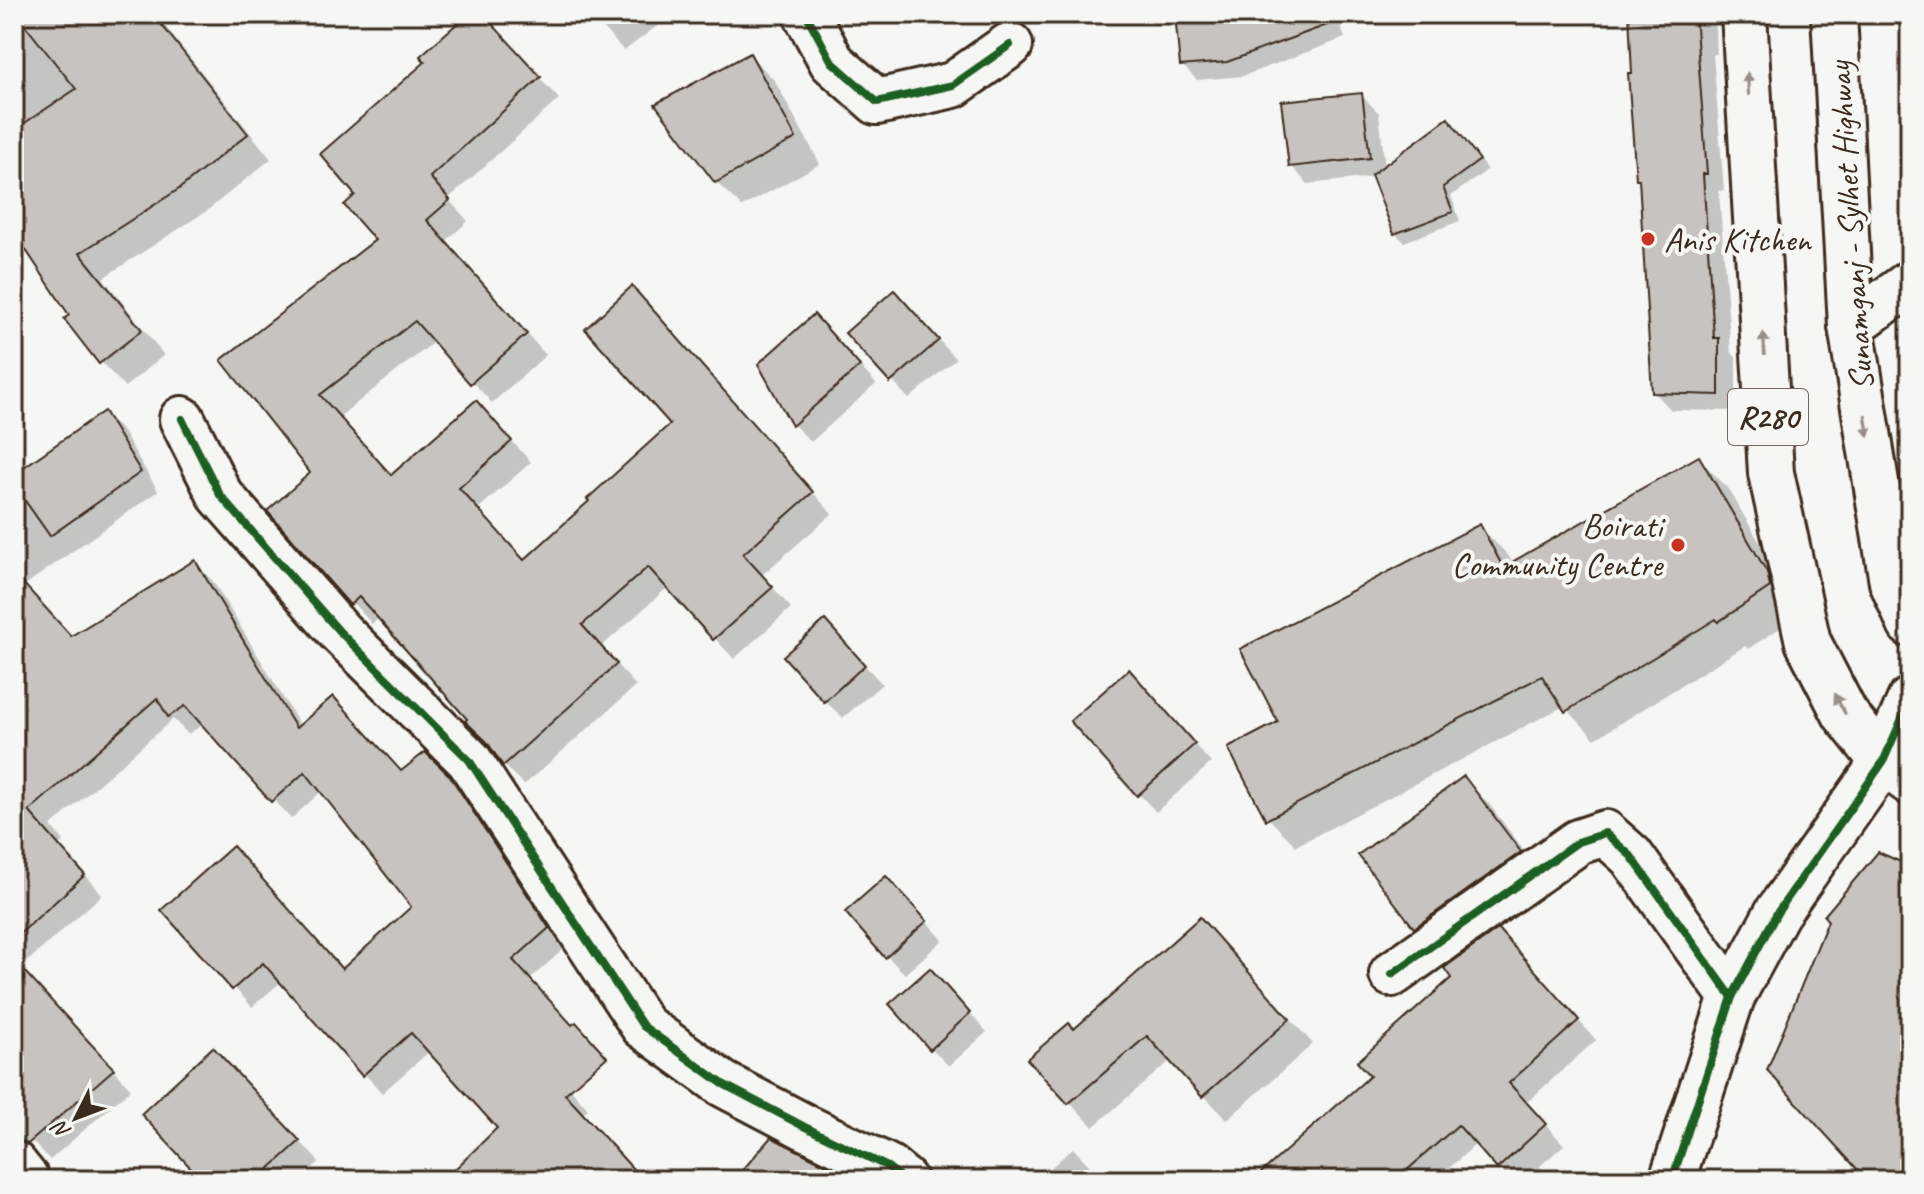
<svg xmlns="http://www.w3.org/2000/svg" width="1924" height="1194" font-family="Caveat,sans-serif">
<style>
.shadow{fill:#0003}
.building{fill:#c8c3be;stroke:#3b2a1e;stroke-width:2}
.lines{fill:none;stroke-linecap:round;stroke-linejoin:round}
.minor-casing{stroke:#3b2a1e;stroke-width:50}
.primary-casing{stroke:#3b2a1e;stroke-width:50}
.minor{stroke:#f6f6f2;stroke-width:44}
.primary{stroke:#f6f6f2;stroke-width:44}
.cycleway-casing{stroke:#f6f6f2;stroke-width:13}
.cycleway{stroke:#1b5e20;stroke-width:8}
.oneway{fill:#989088}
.poi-dot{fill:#c8321e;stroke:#f6f6f2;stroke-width:3}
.labels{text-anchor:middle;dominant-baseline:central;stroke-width:8;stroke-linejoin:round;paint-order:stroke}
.shield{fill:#f6f6f2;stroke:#73675e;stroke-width:2}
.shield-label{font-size:32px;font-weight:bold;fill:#3b2a1e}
.street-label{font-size:34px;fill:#3b2a1e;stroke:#f6f6f2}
.poi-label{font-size:34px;fill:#3b2a1e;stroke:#f6f6f2;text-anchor:start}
</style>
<rect width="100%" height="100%" fill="#f6f6f2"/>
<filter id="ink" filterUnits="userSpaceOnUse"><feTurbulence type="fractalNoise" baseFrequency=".0125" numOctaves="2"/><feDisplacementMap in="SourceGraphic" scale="16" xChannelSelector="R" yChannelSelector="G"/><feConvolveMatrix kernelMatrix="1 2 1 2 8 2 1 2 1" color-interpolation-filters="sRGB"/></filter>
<g filter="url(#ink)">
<!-- shadow -->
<g class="shadow">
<polygon points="14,14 155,14 271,159 208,210 103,278 164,355 125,387 101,362 14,229"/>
<polygon points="471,14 481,14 559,99 448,199 468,221 445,242 546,355 492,403 435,341 339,417 392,477 476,402 531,462 478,509 525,562 673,424 652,309 832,514 762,575 791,608 734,659 668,587 601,647 636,686 524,785 504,765 470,720 380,617 372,624 270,511 312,473 224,361 378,240 358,195 428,62"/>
<polygon points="590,14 673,14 624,51"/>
<polygon points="1177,14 1336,14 1345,38 1243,76 1197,80 1182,65"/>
<polygon points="1631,14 1714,14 1717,54 1713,54 1724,190 1719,191 1731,352 1736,357 1736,411 1671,410 1654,392"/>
<polygon points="1901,14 1910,14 1910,91 1899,42 1906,41"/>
<polygon points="750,55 775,81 820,164 742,207 716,182"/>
<polygon points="1361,95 1379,113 1385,167 1457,130 1487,170 1451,196 1460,221 1404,242 1395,233 1374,177 1308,184 1291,166"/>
<polygon points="912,310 956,359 909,399 848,333"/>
<polygon points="832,334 876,384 811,442 793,424"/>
<polygon points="104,413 123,432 158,491 25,585 72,638 194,563 213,581 301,727 402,773 425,755 468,797 566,947 530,979 520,1030 588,1109 582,1114 642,1180 448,1180 499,1128 430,1051 382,1093 281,982 252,1007 164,910 343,970 414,908 322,791 291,819 204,724 188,734 173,719 51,826 64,841 59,845 102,895 20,968 131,1089 50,1160 14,1123 14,476"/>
<polygon points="1699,459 1727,487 1795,602 1798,616 1748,649 1745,646 1595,739 1564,706 1296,846 1268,818 1281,723 1480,527 1508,555 1513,564"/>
<polygon points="842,640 882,684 843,718 825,701"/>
<polygon points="1146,690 1211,763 1156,812 1139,794"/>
<polygon points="1464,778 1489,804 1545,878 1440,952 1415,927"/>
<polygon points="904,896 943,940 905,974 887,956"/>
<polygon points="1224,944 1313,1044 1227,1120 1171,1060 1093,1127 1030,1059"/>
<polygon points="1517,951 1596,1040 1526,1103 1564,1145 1539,1167 1564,1180 1510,1180 1477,1143 1436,1180 1258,1180"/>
<polygon points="947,988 987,1032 949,1066 931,1048"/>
<polygon points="234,1070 319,1162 300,1180 205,1180"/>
<polygon points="1073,1148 1103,1180 1037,1180"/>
</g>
<!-- building -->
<g class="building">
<polygon points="16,14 153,14 248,134 179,189 80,253 142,330 99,364 64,319 69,315 14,232 14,130 76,89"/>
<polygon points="468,14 483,14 541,77 430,177 450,200 427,220 527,334 470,384 415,321 320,395 391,475 476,400 512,441 459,488 524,560 589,501 587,499 670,424 585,329 632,286 813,492 743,554 773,587 713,640 648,567 582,625 617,664 503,766 487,742 465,721 467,719 359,597 350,605 267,511 310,473 221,360 375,240 344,205 355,195 320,154 425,62 420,56"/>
<polygon points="1175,14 1342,14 1343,19 1227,62 1180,66"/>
<polygon points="1629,14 1695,14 1707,174 1703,174 1714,338 1719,338 1719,395 1652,393 1639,179 1636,179 1628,73 1632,73"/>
<polygon points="750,53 796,138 715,183 655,104"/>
<polygon points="1362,93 1370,158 1289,167 1281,101"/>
<polygon points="1448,118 1480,160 1443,187 1453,212 1394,234 1371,175"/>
<polygon points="894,290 939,340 890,383 845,333"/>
<polygon points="814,314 860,366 792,426 758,364"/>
<polygon points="104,411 141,472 50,536 14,485 14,474"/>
<polygon points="1699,456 1767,572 1770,587 1718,622 1716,619 1565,712 1542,676 1266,820 1228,748 1278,722 1240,649 1480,524 1503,567"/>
<polygon points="195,560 296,728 333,696 401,771 425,752 450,776 549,928 513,960 572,1025 576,1022 607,1057 565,1094 643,1180 444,1180 497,1128 411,1033 362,1076 263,963 232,990 161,910 233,846 342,969 411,907 305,772 271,802 185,706 168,717 157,698 29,811 85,875 14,939 14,573 71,636"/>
<polygon points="825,620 865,665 824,702 783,656"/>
<polygon points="1129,669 1195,744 1137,796 1070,721"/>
<polygon points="1464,776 1521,852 1414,928 1358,855"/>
<polygon points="1878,852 1910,866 1910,1180 1867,1180 1767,1070 1828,921 1824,916"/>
<polygon points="886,876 927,921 885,958 845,912"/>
<polygon points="1200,917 1290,1019 1202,1097 1147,1036 1068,1104 1027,1059 1069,1023 1074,1029"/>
<polygon points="1498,929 1579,1020 1509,1083 1546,1124 1497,1169 1458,1125 1396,1180 1253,1180 1370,1076 1357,1062 1451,978 1444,968"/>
<polygon points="14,960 114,1069 28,1144 14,1140"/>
<polygon points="930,968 970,1013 930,1050 889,1004"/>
<polygon points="213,1047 300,1141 257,1180 202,1180 141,1114"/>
<polygon points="771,1137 844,1174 852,1180 734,1180"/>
</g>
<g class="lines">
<defs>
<g id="minor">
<polyline points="806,14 832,62 877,102 953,85 1010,45"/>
<polyline points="1851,326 1910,283"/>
<polyline points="182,419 220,495 339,631 469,760 643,1026 723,1084 805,1127 888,1167 904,1180"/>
<polyline points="1392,974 1578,842 1605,833 1631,856 1732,997"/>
<polyline points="14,1164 27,1180"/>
<polyline points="1672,1180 1732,997 1777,913 1883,762 1910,700"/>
</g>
<g id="primary">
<polyline points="1744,14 1771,473 1808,642 1845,714 1883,762 1910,782"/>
<polyline points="1834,14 1851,326 1892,582 1910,624"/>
</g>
</defs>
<!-- minor casing -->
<use href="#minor" class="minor-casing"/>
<!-- primary casing -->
<use href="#primary" class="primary-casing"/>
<!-- minor -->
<use href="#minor" class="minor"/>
<!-- primary -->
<use href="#primary" class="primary"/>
<defs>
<g id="cycleway">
<polyline points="806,14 832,62 877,102 953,85 1010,45"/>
<polyline points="182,419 220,495 339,631 469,760 643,1026 723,1084 805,1127 888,1167 904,1180"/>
<polyline points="1392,974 1578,842 1605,833 1631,856 1732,997"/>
<polyline points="1672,1180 1732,997 1777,913 1883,762 1910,700"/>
</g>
</defs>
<!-- cycleway casing -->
<use href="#cycleway" class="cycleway-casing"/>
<!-- cycleway -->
<use href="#cycleway" class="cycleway"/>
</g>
<!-- one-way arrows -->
<defs><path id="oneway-solid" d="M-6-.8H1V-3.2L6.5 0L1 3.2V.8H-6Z" transform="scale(2)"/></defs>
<g class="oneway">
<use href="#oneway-solid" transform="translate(1748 84) rotate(-93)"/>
<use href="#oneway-solid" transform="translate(1764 344) rotate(-93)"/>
<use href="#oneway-solid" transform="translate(1867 426) rotate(81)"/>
<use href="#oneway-solid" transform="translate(1840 704) rotate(-118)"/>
</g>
</g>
<!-- markers -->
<g class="poi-dot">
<circle cx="1648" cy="239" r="8"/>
<circle cx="1678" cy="545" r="8"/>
</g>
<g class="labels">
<!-- shield labels -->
<rect class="shield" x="1728" y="389" width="80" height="56" rx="6"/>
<g class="shield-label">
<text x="1768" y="417">R280</text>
</g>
<!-- street labels -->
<g class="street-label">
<text transform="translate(1850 226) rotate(-94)">Sunamganj - Sylhet Highway</text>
</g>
<!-- poi labels -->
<g class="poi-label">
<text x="1664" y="239">Anis Kitchen</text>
<text x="1662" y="525" text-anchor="end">Boirati<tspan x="1662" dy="39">Community Centre</tspan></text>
</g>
</g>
<!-- margin -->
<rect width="1924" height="1194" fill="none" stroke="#f6f6f2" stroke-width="48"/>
<rect x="24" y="24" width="1876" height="1146" fill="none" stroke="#3b2a1e" stroke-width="3" filter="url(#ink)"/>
<!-- north arrow -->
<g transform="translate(76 1118) rotate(228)" stroke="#f6f6f2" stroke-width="6" paint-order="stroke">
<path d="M0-6L14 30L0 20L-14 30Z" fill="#3b2a1e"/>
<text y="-12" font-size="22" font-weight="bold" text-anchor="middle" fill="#3b2a1e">N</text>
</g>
</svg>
